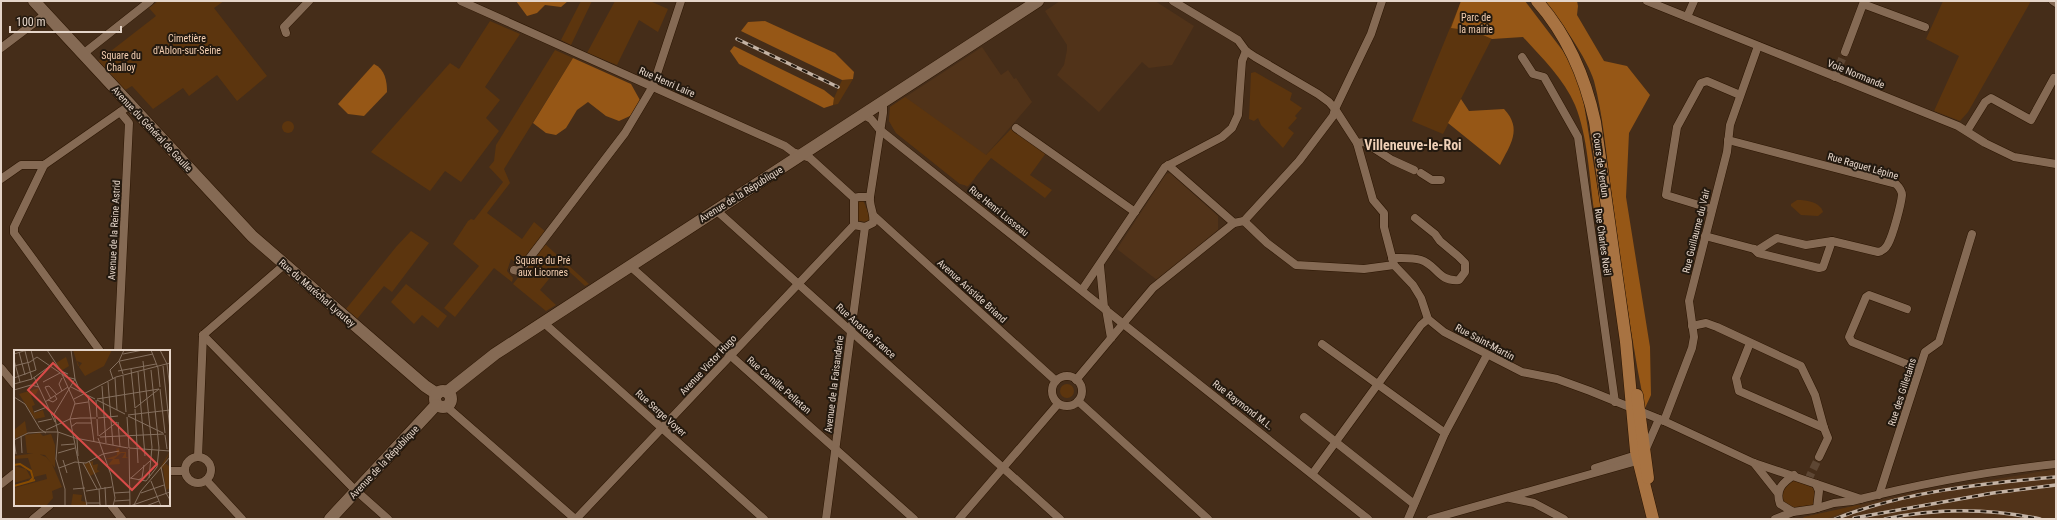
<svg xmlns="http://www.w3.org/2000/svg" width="2057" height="520" font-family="'Roboto Condensed',sans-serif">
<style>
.built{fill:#513319}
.green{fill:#5c350e}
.forest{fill:#965716}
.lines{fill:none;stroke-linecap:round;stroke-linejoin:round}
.street-tunnel{stroke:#5d4633;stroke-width:8;stroke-dasharray:8 4;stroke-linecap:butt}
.street-casing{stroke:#2b1502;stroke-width:9}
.secondary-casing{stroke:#2b1502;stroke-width:13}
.primary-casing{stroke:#2b1502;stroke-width:13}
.street{stroke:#856a54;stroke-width:8}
.secondary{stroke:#856a54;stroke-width:12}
.primary{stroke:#a87342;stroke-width:12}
.rail-casing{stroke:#c4b3a5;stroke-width:3.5}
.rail{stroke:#23190f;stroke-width:2;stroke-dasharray:6;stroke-linecap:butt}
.labels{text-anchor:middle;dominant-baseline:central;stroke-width:4;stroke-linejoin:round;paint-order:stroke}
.park-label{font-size:10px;fill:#f3ceb1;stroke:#23190f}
.street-label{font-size:10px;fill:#e5d5c9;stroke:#23190f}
.district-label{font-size:14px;font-weight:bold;fill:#f0d1b8;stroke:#23190f}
.inset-river{fill:none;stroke:#894c00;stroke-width:2}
.inset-road{fill:none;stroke:#85705f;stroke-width:1}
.view{fill:#d94b48;fill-opacity:0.15;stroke:#d94b48;stroke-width:2}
.inset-edge{fill:none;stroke:#e5d5c9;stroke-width:2}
</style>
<rect width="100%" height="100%" fill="#452d19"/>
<!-- built -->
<g class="built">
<polygon points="1060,1 1155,1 1194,26 1172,65 1149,68 1142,62 1099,112 1057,75 1064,65 1067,50 1067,45 1045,11"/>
<polygon points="982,47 1001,75 1008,70 1014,79 1016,78 1032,102 986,155 974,180 967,187 963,184 960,184 896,133 889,121 890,107"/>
<polygon points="1170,173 1218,216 1218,230 1157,280 1117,249 1166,174"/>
<polygon points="2056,469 2056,519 1802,519 1804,517 1913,493"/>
</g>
<!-- green -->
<g class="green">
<polygon points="158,1 224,1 214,8 267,76 237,101 217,75 189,96 183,88 153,109 132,86 125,90 98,61 156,16 149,8"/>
<polygon points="581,1 592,1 571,45 561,40"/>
<polygon points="615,1 650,1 668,9 658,32 639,20 617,65 587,53"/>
<polygon points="1461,1 1511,1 1443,134 1412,121"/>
<polygon points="1943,1 2031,1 1968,112 1960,121 1934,111 1959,56 1926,39"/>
<polygon points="490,21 520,34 485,87 500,100 486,118 499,131 461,182 445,171 430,191 371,152 450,63 459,69"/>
<polygon points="555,50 573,58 504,169 510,183 487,213 522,239 534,222 546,232 519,265 511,259 507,271 513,278 512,282 494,268 455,317 444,308 479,266 453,244 468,221 471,219 474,220 503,182 489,167 494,161 496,145"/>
<polygon points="1255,72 1292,93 1290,100 1302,108 1295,116 1297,118 1288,128 1294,133 1283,148 1261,125 1258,118 1254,121 1249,119 1251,73"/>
<polygon points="853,79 838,104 833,105 834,98 842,80"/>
<polygon points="905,97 986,155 1011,129 1046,153 1030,175 1052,190 1045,198 991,158 968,186 960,184 896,133 889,121 890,107"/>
<circle cx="288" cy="127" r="6"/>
<polygon points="863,200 871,219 868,222 857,221 857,201"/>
<path d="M 1797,200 C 1807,200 1820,202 1823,212 L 1818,216 L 1801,215 L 1791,206 L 1791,204 Z"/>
<polygon points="411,231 429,243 392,292 384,286 357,319 346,309 396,247"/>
<polygon points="545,244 589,284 585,286 561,264 540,290 556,305 546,311 513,284"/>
<polygon points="406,284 447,316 438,328 422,315 414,324 391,302"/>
<circle cx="1067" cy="391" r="7"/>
<path d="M 1797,480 L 1814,488 L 1816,502 L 1812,507 L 1796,510 L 1782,501 C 1782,490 1785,483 1797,480 Z"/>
<polygon points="1858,505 1861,506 1826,519 1802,519 1804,517"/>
</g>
<!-- forest -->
<g class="forest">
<polygon points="516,1 568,1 561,7 545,5 537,13 527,16"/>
<path d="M 1461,1 L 1525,1 L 1563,51 L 1572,67 L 1582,92 L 1601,210 L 1594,210 C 1589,176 1588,137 1575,105 C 1564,79 1541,57 1523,37 L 1492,39 L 1474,31 L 1451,28 Z"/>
<path d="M 1544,1 L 1577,1 L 1578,6 L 1577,15 L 1604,61 L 1627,66 L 1650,95 L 1629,133 L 1626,197 L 1650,347 L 1651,395 L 1645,408 C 1630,335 1621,262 1611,189 C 1606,153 1603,115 1594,81 C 1588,60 1559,17 1544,1 Z"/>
<polygon points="765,21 835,53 854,72 853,79 842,80 741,31 748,22"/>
<polygon points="734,46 824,90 834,98 833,105 824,108 739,64 730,51"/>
<polygon points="573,58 631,84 641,102 630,116 619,121 606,116 588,102 577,110 566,128 556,135 546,133 533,123"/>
<path d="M 374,64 C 385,69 387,81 387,92 L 364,116 L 348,114 L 338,104 Z"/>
<path d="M 1461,99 L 1469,111 L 1504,109 C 1523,129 1510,145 1500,165 L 1448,123 Z"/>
</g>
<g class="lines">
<!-- street-tunnel -->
<g class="street-tunnel">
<polyline points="1839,66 1845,52"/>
<polyline points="1808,480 1819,457"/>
</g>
<defs>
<g id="street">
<polyline points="461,1 785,146 793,152 810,158 854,198"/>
<polyline points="1173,1 1238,40 1246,51 1255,57 1318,94 1329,102 1335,109 1357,143 1373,200 1384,213 1384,227 1394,265 1413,285 1421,298 1428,319 1444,332 1522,372 1557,379 1590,391 1664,421 1754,463 1861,499"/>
<polyline points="1647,1 1958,126 1985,143 2014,157 2056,164"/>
<polyline points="2053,1 2056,3"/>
<polyline points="1687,17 1694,1"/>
<polyline points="286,33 284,27 309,1"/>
<polyline points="1,48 46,14"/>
<polyline points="1845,52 1863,4 1925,27"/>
<polyline points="83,54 150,1"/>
<polyline points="1522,57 1533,74 1544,77 1578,137 1615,402"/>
<polyline points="1835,77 1839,66"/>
<polyline points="862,114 871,119 880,130 1368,519"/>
<polyline points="1016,128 1135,212"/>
<polyline points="1967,131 1985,102 1991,98 2031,120 2054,78 2056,79"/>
<polyline points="1357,143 1364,142 1392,160 1414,170"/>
<polyline points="44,165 14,227 14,233 100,351"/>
<polyline points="1168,165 1234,223"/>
<polyline points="1421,173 1432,180 1441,180"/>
<polyline points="1,179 21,165 44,165 130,105"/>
<path d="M 859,197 L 870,197 C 869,207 875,213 873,223 L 865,227 L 854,225 L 854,198 Z"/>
<polyline points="870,197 883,113 883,101"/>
<polyline points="1712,209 1666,195 1677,127 1701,83 1707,81 1740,95"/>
<polyline points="716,210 1060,519"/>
<polyline points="874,216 1056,381"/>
<polyline points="1244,221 1299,161 1333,116 1335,109 1371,34 1382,1"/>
<polyline points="1244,221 1267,243 1296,265 1364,269 1394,265"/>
<path d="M 1705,236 L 1758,250 L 1777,238 L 1806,245 L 1832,241 L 1878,252 C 1883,251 1886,248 1888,244 C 1893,235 1901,205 1902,195 C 1902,190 1899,187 1896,184 L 1728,140"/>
<polyline points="1754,249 1758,253 1819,268 1823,267 1832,241"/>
<path d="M 1392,258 C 1401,258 1412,257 1421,260 C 1437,265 1438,282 1459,280 L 1465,272 L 1465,263 L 1458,256 L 1440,241 L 1435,234 L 1415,218"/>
<polyline points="630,266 914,519"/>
<polyline points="1100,266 1104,307"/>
<polyline points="514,270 518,271 522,268 625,133 653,86 681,1"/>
<polyline points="1082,290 1165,167 1222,137 1232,128 1238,115 1242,61 1246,51"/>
<polyline points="1106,309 1111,338"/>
<polyline points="1907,309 1869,295 1866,297 1849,337 1852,342 1919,369"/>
<polyline points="544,323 764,519"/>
<polyline points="1692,326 1706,323 1717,327 1801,366 1815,395 1824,428 1828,438 1819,457"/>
<polyline points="203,335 352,487 388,519"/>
<polyline points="203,335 284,265"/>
<polyline points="1750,343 1736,378 1739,391 1824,428"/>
<polyline points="1322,344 1445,433"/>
<polyline points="118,351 129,123 120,112"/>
<polyline points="1,368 15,385"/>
<circle cx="1067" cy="391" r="15"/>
<polyline points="1076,380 1153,288 1234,223 1244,221"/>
<polyline points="1078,401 1208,519"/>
<polyline points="447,407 575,519"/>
<polyline points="1304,417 1414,504"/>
<polyline points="1664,421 1692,348 1694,337 1689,301 1727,152 1730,125 1758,46"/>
<polyline points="1645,451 1659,419"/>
<circle cx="198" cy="470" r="13"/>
<polyline points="198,457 203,335"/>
<polyline points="1754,463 1777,492"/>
<polyline points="1595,468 1630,457 1639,459"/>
<polyline points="169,471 184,471"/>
<polyline points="1313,473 1421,325 1428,319"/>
<path d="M 1794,475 C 1782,483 1775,490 1780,504 L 1793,512 L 1814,509 L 1834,503 L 1852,501 C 1919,484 1987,471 2056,464"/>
<polyline points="206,480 242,519"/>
<polyline points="1,484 15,473"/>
<polyline points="1816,484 1819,491 1817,508"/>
<polyline points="1879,495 1925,352 1939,342 1972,234"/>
<polyline points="1510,498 1534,503 1564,519"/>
<polyline points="111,505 122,519"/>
<polyline points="33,519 50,505"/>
<polyline points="576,519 854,225"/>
<polyline points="826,519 865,227"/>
<polyline points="959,519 1058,404"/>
<polyline points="1408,519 1445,433 1487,355"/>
<polyline points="1431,519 1637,461"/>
<polyline points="1775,519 1793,512"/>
</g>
<g id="secondary">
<polyline points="34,1 252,236 425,386 437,394"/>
<circle cx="443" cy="399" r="8"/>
<polyline points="447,392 495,354 1038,1"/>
<polyline points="330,519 436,405"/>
</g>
<g id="primary">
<path d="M 1537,1 C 1568,36 1585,76 1595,122 L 1626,342 L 1636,451 L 1653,519"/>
<polyline points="1637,395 1648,478"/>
</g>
</defs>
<!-- street casing -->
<use href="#street" class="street-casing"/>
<!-- secondary casing -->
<use href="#secondary" class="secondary-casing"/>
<!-- primary casing -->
<use href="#primary" class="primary-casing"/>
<!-- street -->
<use href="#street" class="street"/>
<!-- secondary -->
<use href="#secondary" class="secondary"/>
<!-- primary -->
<use href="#primary" class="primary"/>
<defs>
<g id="rail">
<polyline points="737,39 838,87"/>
<polyline points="1854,518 1993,493 2056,485"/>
<path d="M 1835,519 C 1902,492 1984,483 2056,477"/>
<path d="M 1885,519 C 1936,508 1988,508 2040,519"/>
</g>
</defs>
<!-- rail casing -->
<use href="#rail" class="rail-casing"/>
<!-- rail -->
<use href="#rail" class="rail"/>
</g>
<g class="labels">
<!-- park labels -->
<g class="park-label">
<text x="1476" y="17">Parc de<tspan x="1476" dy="12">la mairie</tspan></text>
<text x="187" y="38">Cimetière<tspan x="187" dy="12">d'Ablon-sur-Seine</tspan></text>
<text x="121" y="55">Square du<tspan x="121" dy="12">Challoy</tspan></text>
<text x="543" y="260">Square du Pré<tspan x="543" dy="12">aux Licornes</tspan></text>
</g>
<!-- street labels -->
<g class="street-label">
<text transform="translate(1856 74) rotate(22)">Voie Normande</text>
<text transform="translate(667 82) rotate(24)">Rue Henri Laire</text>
<text transform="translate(152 129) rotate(47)">Avenue du Général de Gaulle</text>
<text transform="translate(1601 165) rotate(82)">Cours de Verdun</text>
<text transform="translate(1863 166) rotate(16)">Rue Raguet Lépine</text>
<text transform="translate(741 194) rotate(-32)">Avenue de la République</text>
<text transform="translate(999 211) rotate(39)">Rue Henri Lusseau</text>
<text transform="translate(114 230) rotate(-87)">Avenue de la Reine Astrid</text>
<text transform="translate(1696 231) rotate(-76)">Rue Guillaume du Vair</text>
<text transform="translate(1603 242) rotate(82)">Rue Charles Noël</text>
<text transform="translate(972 291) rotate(42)">Avenue Aristide Briand</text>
<text transform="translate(317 293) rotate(41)">Rue du Maréchal Lyautey</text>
<text transform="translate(866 331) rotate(42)">Rue Anatole France</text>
<text transform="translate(1485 342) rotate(28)">Rue Saint-Martin</text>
<text transform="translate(708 365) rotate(-47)">Avenue Victor Hugo</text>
<text transform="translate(834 384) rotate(-83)">Avenue de la Faisanderie</text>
<text transform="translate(779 385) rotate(41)">Rue Camille Pelletan</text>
<text transform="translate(1902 392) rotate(-72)">Rue des Gilletains</text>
<text transform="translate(1243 405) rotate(38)">Rue Raymond M.L.</text>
<text transform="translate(661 413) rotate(42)">Rue Serge Voyer</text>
<text transform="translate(384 462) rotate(-47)">Avenue de la République</text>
</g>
<!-- district labels -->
<g class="district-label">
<text x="1413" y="145">Villeneuve-le-Roi</text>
</g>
</g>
<!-- overview -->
<g transform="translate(14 350)">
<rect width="156" height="156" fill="#452d19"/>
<path d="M 59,0 L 98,0 L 90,16 L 71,26 L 65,17 L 68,13 L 63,11 L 65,16 L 64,16 ZM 52,7 L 55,16 L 47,21 L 42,13 ZM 25,38 L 22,44 L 17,46 L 21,55 L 18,56 L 20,63 L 29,60 L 31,67 L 21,69 L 5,44 ZM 11,71 L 13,83 L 0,89 L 0,80 ZM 26,83 L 29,86 L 37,84 L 41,95 L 41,118 L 31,105 L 13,103 L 11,85 ZM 102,97 L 102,99 L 105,98 L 106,102 L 112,102 L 112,107 L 115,108 L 108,108 L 111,103 L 107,103 L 100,109 L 105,109 L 106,114 L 94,115 L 99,109 L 92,109 L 103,105 ZM 156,101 L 151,113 L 156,117 L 156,138 L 152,140 L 149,118 L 144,121 ZM 22,103 L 32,107 L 38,114 L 48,137 L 38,141 L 39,148 L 32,156 L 0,156 L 0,138 L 33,129 L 32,124 L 20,127 L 14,108 L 0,109 L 0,106 ZM 79,111 L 79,115 L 84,114 L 83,120 L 86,121 L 76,126 L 70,114 ZM 0,116 L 12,119 L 17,128 L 0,133 ZM 59,144 L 68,145 L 67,151 L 72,152 L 73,156 L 57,156 Z" fill="#5c350e"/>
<path class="inset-river" d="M 0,115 L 6,114 L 17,121 L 19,128 L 16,131M 0,136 L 21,130"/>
<path class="inset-road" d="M 33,0 L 47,21 L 54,24M 137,0 L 144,18 L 146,37M 146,0 L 153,14 L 156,39M 11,1 L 18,29M 5,2 L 11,25M 0,4 L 13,0M 109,4 L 129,0M 23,7 L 52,27 L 61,29 L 66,41M 0,10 L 6,32M 105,11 L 109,24M 106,11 L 139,4M 129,11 L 138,97 L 135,128M 0,16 L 16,12 L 23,7M 149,16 L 156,80M 117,19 L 121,58M 104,21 L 142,14M 124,22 L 131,106M 48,24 L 61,53 L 56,69M 109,26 L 112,62M 20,27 L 41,72M 0,28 L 22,20 L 17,0M 48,28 L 45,34 L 48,41M 101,28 L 103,60M 99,29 L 96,20 L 105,11 L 110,0M 29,32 L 46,23M 94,32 L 99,95M 0,34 L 18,29 L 36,16M 88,36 L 92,93M 57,37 L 81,49M 146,39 L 151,83M 0,40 L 17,35 L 25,37M 74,46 L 80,92M 0,47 L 11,54 L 26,79 L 32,83M 37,49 L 31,37 L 35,36 L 43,45M 60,49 L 102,27 L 156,13M 83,49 L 145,39M 34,50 L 39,52 L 43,49 L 41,46M 82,50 L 83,67M 83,50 L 111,64M 31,52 L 54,37M 61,54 L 74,52M 121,58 L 145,39M 121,59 L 124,113M 20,62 L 33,57M 114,65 L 156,60M 114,66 L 149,83M 113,67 L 115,98M 66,68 L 82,68M 84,68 L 104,66M 56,69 L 73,156M 83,69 L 84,86M 24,72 L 38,69M 104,72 L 106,97M 57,77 L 62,73 L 77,73M 32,80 L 56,69 L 66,68M 30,82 L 44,82 L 61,88 L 114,98M 151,85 L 153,99M 7,86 L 8,103M 85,86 L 103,72M 86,87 L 150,84M 84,88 L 97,125 L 101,148 L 99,156M 63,89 L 64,106M 0,90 L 14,83 L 30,82M 0,90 L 2,104M 47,95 L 60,94M 115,98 L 156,101M 115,99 L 116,156M 44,103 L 61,98M 49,110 L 53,123M 75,111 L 87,138M 69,113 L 83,139M 147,117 L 152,143 L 156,150M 45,118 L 61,112 L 72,113 L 89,104 L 105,101M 116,128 L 132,131 L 143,117 L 145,98 L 137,20M 117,128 L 136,111M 124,130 L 128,128 L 130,115M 137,131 L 147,156M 91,137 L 92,156M 59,139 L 71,138M 85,139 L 86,155 L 89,156M 72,141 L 98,137M 100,143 L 116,142M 127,143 L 150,135M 101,151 L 116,150M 73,153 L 86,153M 120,155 L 127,141 L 156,107M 51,156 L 51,139 L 42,109 L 44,83 L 40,64 L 61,29 L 57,0M 116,156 L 156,142M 132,156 L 145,151"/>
<path class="view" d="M 39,13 L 143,114 L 118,140 L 14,40 Z"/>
<rect width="156" height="156" class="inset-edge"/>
</g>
<!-- border -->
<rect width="2057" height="520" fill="none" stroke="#e5d5c9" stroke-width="4"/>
<!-- scale -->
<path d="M10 26v6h111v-6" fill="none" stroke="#e5d5c9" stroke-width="2"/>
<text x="16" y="26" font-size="12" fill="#e5d5c9" stroke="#23190f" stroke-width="3" paint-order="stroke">100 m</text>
</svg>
